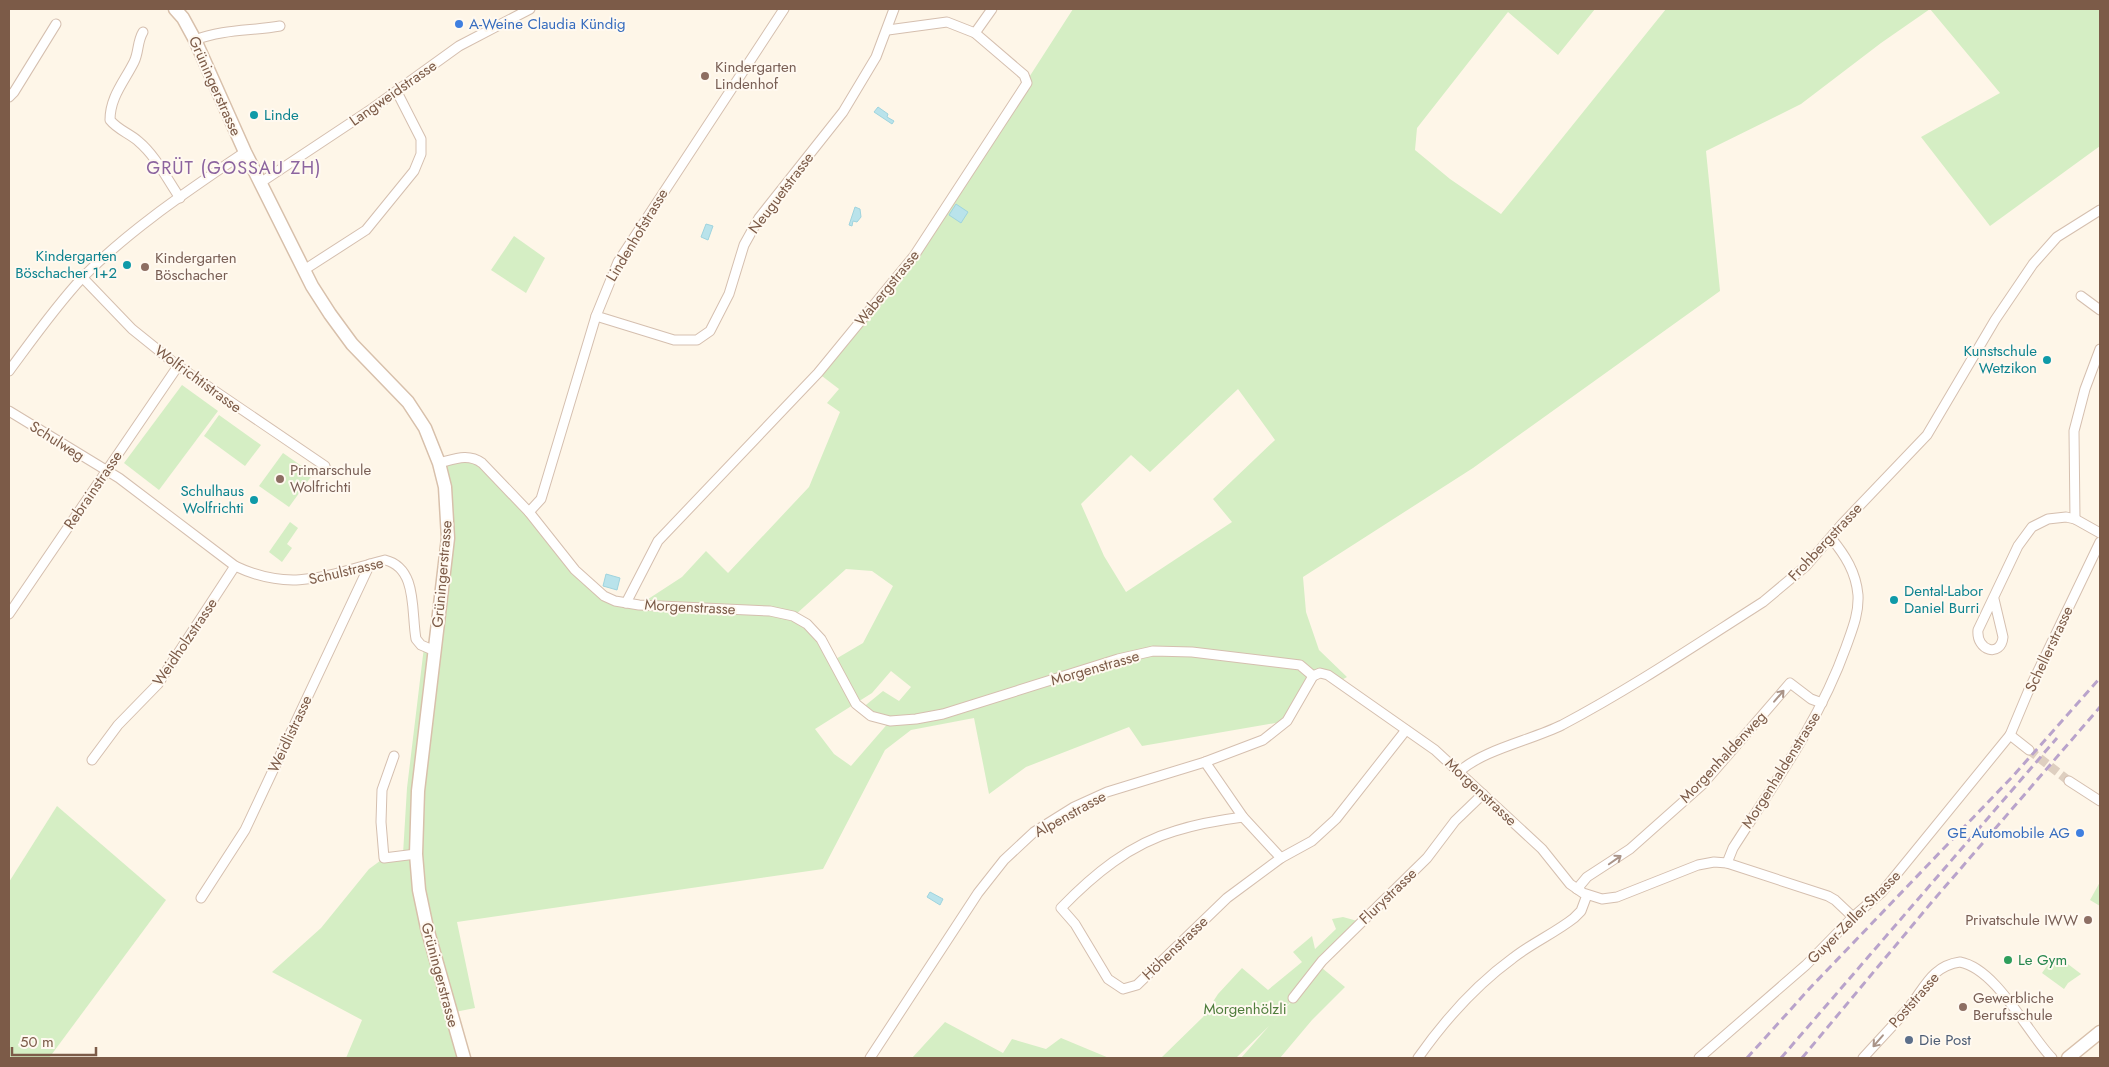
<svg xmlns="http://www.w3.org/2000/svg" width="2109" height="1067" font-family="Jost,sans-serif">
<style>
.green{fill:#d5eec4;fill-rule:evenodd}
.water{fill:#b9e3eb;stroke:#9fd4de}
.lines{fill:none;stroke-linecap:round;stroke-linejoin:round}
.street-tunnel{stroke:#decfc0;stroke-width:9;stroke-dasharray:9 4.5;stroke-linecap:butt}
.street-casing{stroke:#d5bfaf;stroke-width:11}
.secondary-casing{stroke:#d8c0ab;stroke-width:15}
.street{stroke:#fff;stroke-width:9}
.secondary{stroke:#fff;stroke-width:12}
.rail{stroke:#b9a3cb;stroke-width:3;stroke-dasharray:8 5;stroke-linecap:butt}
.oneway{stroke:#aa9488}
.shop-dot{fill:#3f7fe0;stroke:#fff9f0;stroke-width:2}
.education-dot{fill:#8d6e63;stroke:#fff9f0;stroke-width:2}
.culture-dot{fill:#0f9aa8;stroke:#fff9f0;stroke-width:2}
.leisure-dot{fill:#2e9e5b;stroke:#fff9f0;stroke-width:2}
.service-dot{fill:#5c6f8a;stroke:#fff9f0;stroke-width:2}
.labels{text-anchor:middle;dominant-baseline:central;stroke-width:4;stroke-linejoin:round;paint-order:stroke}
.shop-label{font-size:15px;fill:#366cbe;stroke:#fff9f0;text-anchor:start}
.education-label{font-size:15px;fill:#785e54;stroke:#fff9f0;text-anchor:start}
.street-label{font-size:15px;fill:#7c5b48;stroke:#fff9f0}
.culture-label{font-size:15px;fill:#0d838f;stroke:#fff9f0;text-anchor:end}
.leisure-label{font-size:15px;fill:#27864d;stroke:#fff9f0;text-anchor:start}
.park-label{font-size:15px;fill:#4f7d3c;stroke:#fff9f0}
.service-label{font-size:15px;fill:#4e5e75;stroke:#fff9f0;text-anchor:start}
.quarter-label{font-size:18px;letter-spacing:1px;fill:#8c649f;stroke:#fff9f0}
</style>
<rect width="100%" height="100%" fill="#fef6e8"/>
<!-- green -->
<g class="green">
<path d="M 1073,9 L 1595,9 L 1558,55 L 1508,12 L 1417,128 L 1415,150 L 1450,179 L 1501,214 L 1666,9 L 1930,9 L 1881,43 L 1801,104 L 1706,151 L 1720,291 L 1473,468 L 1303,577 L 1306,612 L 1319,650 L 1347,677 L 1338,682 L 1320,673 L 1287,721 L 1142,746 L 1129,727 L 1026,767 L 989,794 L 974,718 L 911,730 L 885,750 L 823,869 L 457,922 L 475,1008 L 450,1013 L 464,1058 L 346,1058 L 362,1020 L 272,972 L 321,928 L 369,869 L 384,858 L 403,854 L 407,788 L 424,647 L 435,651 L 448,538 L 439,463 L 474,457 L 604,596 L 639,605 L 682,577 L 706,551 L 728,573 L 809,487 L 840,412 L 827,403 L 839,389 L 818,373 L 914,256 ZM 1238,389 L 1275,440 L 1213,499 L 1232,522 L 1126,592 L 1104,556 L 1081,504 L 1131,455 L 1150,472 ZM 846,569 L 872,571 L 893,586 L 863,643 L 834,660 L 807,624 L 794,616 ZM 891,671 L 911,687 L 899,701 L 883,691 L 861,709 L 890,721 L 851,766 L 834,754 L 815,729 L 872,693 Z"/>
<polygon points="1930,9 2100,9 2100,146 1990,226 1921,137 2000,93"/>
<polygon points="514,236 545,258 526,293 491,270"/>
<polygon points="182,385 218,411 159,490 124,463"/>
<polygon points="219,415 261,445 245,466 204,436"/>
<polygon points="283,453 313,474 289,507 259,486"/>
<polygon points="290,522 298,528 287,544 292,548 282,562 269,552"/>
<polygon points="57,806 166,900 49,1058 9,1058 9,882"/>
<polygon points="2100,882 2100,906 2090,900"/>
<polygon points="1343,917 1361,922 1272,1023 1322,968 1345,987 1312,1020 1280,1058 1241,1058 1269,1026 1236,1058 1161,1058 1203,1017 1218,994 1242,968 1268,990 1302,962 1293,952 1312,936 1315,949 1336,929 1332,919"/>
<polygon points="2054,956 2058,959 2060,958 2081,974 2068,983 2064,989 2042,973"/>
<polygon points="945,1022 1003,1053 1012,1039 1046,1049 1061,1038 1109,1058 912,1058"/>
</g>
<!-- water -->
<g class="water">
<polygon points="878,107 888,114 887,117 894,121 892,124 874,112"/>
<polygon points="956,204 968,212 961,223 949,215"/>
<polygon points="855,207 860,209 861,217 857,222 853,221 852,226 849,225"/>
<polygon points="706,224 713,226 708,240 701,237"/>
<polygon points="606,574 620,578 617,590 603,586"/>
<polygon points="930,892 943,899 940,905 927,897"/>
</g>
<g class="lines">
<!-- street-tunnel -->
<polyline class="street-tunnel" points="2029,750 2069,781"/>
<defs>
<g id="street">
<path d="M 143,32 C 137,42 139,52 134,62 C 124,82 110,97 110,120 C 118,130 129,133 138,141 C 156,156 167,179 180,198"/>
<polyline points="975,33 992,9"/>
<path d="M 195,40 C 223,29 252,31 280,26"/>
<polyline points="9,97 14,92 56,24"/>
<polyline points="260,183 373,108 459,46 530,9"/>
<polyline points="304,270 366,230 414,171 421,154 421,139 397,92"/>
<polyline points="83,278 132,329 178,366 325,466"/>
<polyline points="2081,296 2100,310"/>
<polyline points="596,316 674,340 697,340 710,331 729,294 744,245 759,218 843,112 876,57 894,9"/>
<path d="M 9,371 C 32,340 55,307 82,278 C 130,229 188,191 245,152"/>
<path d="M 9,411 L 119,478 L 235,566 C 292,593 328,575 385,560 C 418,568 411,612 416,639 L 421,645 L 435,651"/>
<path d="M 439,463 C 455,459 468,453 482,463 L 529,512 L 575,570 L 604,596 L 615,601 L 639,605 L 770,611 L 793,616 L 807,624 L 821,639 L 856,704 L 871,716 L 890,721 L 916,719 L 943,714 L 1118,659 L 1153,651 L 1192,652 L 1300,665 L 1313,676"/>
<polyline points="529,512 541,499 596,316 618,262 784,9"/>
<polyline points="2075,519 2074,431 2085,389 2100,349"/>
<path d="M 1994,599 L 2003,637 C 2001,658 1976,651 1978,630 L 2018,546 L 2032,527 L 2048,519 L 2066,517 L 2075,519 L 2100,533"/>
<polyline points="626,603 658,541 818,373 914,256 1027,83 1024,75 975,33 947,22 888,30"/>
<polyline points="9,614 178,366"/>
<polyline points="1313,676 1320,673 1328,675 1435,750 1542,849 1570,884 1583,893 1602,899 1617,897 1698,865 1714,862 1727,863 1828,896 1835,900 1853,917"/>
<polyline points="2010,735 2029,750"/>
<polyline points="394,756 382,790 381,822 384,858 416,854"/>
<polyline points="92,760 118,725 158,684 235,566"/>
<polyline points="1205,762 1243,817 1281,858"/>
<path d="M 1459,772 C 1482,750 1532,740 1562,725 C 1632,688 1697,644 1763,602 L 1806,566 L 1842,524 L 1927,435 L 1995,320 L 2033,264 L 2057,237 L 2100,210"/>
<polyline points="2069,781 2100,801"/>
<path d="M 1243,817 C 1220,820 1197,824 1175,831 C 1130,844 1093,875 1061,908 L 1075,924 L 1108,979 L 1123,989 L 1137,985 L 1227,898 L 1281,858 L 1312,841 L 1336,819 L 1406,730"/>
<path d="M 1727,863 L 1733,848 C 1774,784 1820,720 1846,647 C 1852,630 1859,614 1858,595 C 1856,572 1845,555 1831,538"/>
<polyline points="1577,889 1587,877 1630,849 1702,785 1790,683 1811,699 1822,703"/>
<polyline points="201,898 245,830 370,564"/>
<polyline points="1293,998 1322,961 1427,858 1455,821 1483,794"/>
<polyline points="870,1058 978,893 1004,860 1034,832 1074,807 1107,792 1205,762 1263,740 1287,721 1313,676"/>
<path d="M 1418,1058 C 1444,1021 1476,985 1513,958 C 1532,943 1555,933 1574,918 L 1581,911 L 1587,895"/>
<polyline points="1699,1058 1806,965 1853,917 1882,892 2010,735 2028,692 2100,542"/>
<path d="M 1863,1058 C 1878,1041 1895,1024 1910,1006 C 1925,987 1932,966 1960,962 C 1997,969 2028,1034 2052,1058"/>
</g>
<g id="secondary">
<polyline points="175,9 183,18 195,40 245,152 312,286 330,314 352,344 408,402 425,428 439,463 445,487 448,538 418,791 416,854 419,890 427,928 464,1058"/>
<polyline points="2068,1058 2100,1032"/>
</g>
</defs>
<!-- street casing -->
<use href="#street" class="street-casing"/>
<!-- secondary casing -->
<use href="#secondary" class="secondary-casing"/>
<!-- street -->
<use href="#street" class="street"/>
<!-- secondary -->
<use href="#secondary" class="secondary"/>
<!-- rail -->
<g class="rail">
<polyline points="1747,1058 1810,988 2014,775 2100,678"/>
<polyline points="1781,1058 2057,738"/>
<polyline points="1802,1058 1931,903 2100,707"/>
</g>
</g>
<!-- one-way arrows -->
<defs><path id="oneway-shaft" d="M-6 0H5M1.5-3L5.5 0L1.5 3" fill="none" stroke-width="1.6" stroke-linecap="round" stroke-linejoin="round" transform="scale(1.25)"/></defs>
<g class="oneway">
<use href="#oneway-shaft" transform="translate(1779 696) rotate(-49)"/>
<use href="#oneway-shaft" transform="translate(1615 860) rotate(-35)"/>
<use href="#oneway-shaft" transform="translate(1878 1041) rotate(131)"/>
</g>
<!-- markers -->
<g class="shop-dot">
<circle cx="459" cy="24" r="5"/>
<circle cx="2080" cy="833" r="5"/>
</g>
<g class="education-dot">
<circle cx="705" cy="76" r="5"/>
<circle cx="145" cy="267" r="5"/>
<circle cx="280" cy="479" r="5"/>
<circle cx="2088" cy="920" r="5"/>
<circle cx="1963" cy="1007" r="5"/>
</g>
<g class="culture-dot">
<circle cx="254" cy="115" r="5"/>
<circle cx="127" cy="265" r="5"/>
<circle cx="2047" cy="360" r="5"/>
<circle cx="254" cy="500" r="5"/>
<circle cx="1894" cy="600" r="5"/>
</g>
<circle class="leisure-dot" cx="2008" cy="960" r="5"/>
<circle class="service-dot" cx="1909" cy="1040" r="5"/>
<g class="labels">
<!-- shop labels -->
<g class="shop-label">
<text x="469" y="24">A-Weine Claudia Kündig</text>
<text x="2070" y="833" text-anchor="end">GE Automobile AG</text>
</g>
<!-- education labels -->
<g class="education-label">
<text x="715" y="67">Kindergarten<tspan x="715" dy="17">Lindenhof</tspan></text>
<text x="155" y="258">Kindergarten<tspan x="155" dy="17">Böschacher</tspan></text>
<text x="290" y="470">Primarschule<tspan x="290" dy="17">Wolfrichti</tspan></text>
<text x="2078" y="920" text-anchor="end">Privatschule IWW</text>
<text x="1973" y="998">Gewerbliche<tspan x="1973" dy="17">Berufsschule</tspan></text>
</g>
<!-- street labels -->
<g class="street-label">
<text transform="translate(215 86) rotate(66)">Grüningerstrasse</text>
<text transform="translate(393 93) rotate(-35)">Langweidstrasse</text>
<text transform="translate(781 193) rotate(-53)">Neuguetstrasse</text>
<text transform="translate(637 235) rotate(-59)">Lindenhofstrasse</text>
<text transform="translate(887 288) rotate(-51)">Wabergstrasse</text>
<text transform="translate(198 379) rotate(36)">Wolfrichtistrasse</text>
<text transform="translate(57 441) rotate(32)">Schulweg</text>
<text transform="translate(93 490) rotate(-56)">Rebrainstrasse</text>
<text transform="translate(1825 542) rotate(-47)">Frohbergstrasse</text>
<text transform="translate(346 571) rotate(-13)">Schulstrasse</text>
<text transform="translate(442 574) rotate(-85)">Grüningerstrasse</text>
<text transform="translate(690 607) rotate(3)">Morgenstrasse</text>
<text transform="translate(185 642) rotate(-56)">Weidholzstrasse</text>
<text transform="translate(2049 649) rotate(-65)">Schellerstrasse</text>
<text transform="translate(1095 668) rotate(-16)">Morgenstrasse</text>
<text transform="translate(290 734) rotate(-65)">Weidlistrasse</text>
<text transform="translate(1723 757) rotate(-47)">Morgenhaldenweg</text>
<text transform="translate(1781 770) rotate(-58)">Morgenhaldenstrasse</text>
<text transform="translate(1481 792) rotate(43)">Morgenstrasse</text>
<text transform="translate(1070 814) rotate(-29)">Alpenstrasse</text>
<text transform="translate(1388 896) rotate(-44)">Flurystrasse</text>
<text transform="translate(1854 917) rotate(-45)">Guyer-Zeller-Strasse</text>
<text transform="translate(1175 948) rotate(-44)">Höhenstrasse</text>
<text transform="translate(440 975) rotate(75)">Grüningerstrasse</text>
<text transform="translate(1914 1000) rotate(-49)">Poststrasse</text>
</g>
<!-- culture labels -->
<g class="culture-label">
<text x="264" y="115" text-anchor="start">Linde</text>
<text x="117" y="256">Kindergarten<tspan x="117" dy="17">Böschacher 1+2</tspan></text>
<text x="2037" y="351">Kunstschule<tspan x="2037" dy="17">Wetzikon</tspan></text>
<text x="244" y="491">Schulhaus<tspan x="244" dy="17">Wolfrichti</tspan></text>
<text x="1904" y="591" text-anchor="start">Dental-Labor<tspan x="1904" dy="17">Daniel Burri</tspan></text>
</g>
<!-- leisure labels -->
<g class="leisure-label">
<text x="2018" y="960">Le Gym</text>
</g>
<!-- park labels -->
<g class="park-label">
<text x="1245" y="1009">Morgenhölzli</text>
</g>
<!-- service labels -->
<g class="service-label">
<text x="1919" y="1040">Die Post</text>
</g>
<!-- quarter labels -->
<g class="quarter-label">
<text x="234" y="168">GRÜT (GOSSAU ZH)</text>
</g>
</g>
<!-- border -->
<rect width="2109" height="1067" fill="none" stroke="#7c5b48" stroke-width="20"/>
<!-- scale -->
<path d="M12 1047v8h84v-8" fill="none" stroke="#7c5b48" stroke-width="2.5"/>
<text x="20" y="1047" font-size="15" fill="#7c5b48" stroke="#fff9f0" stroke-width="4" paint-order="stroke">50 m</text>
</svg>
